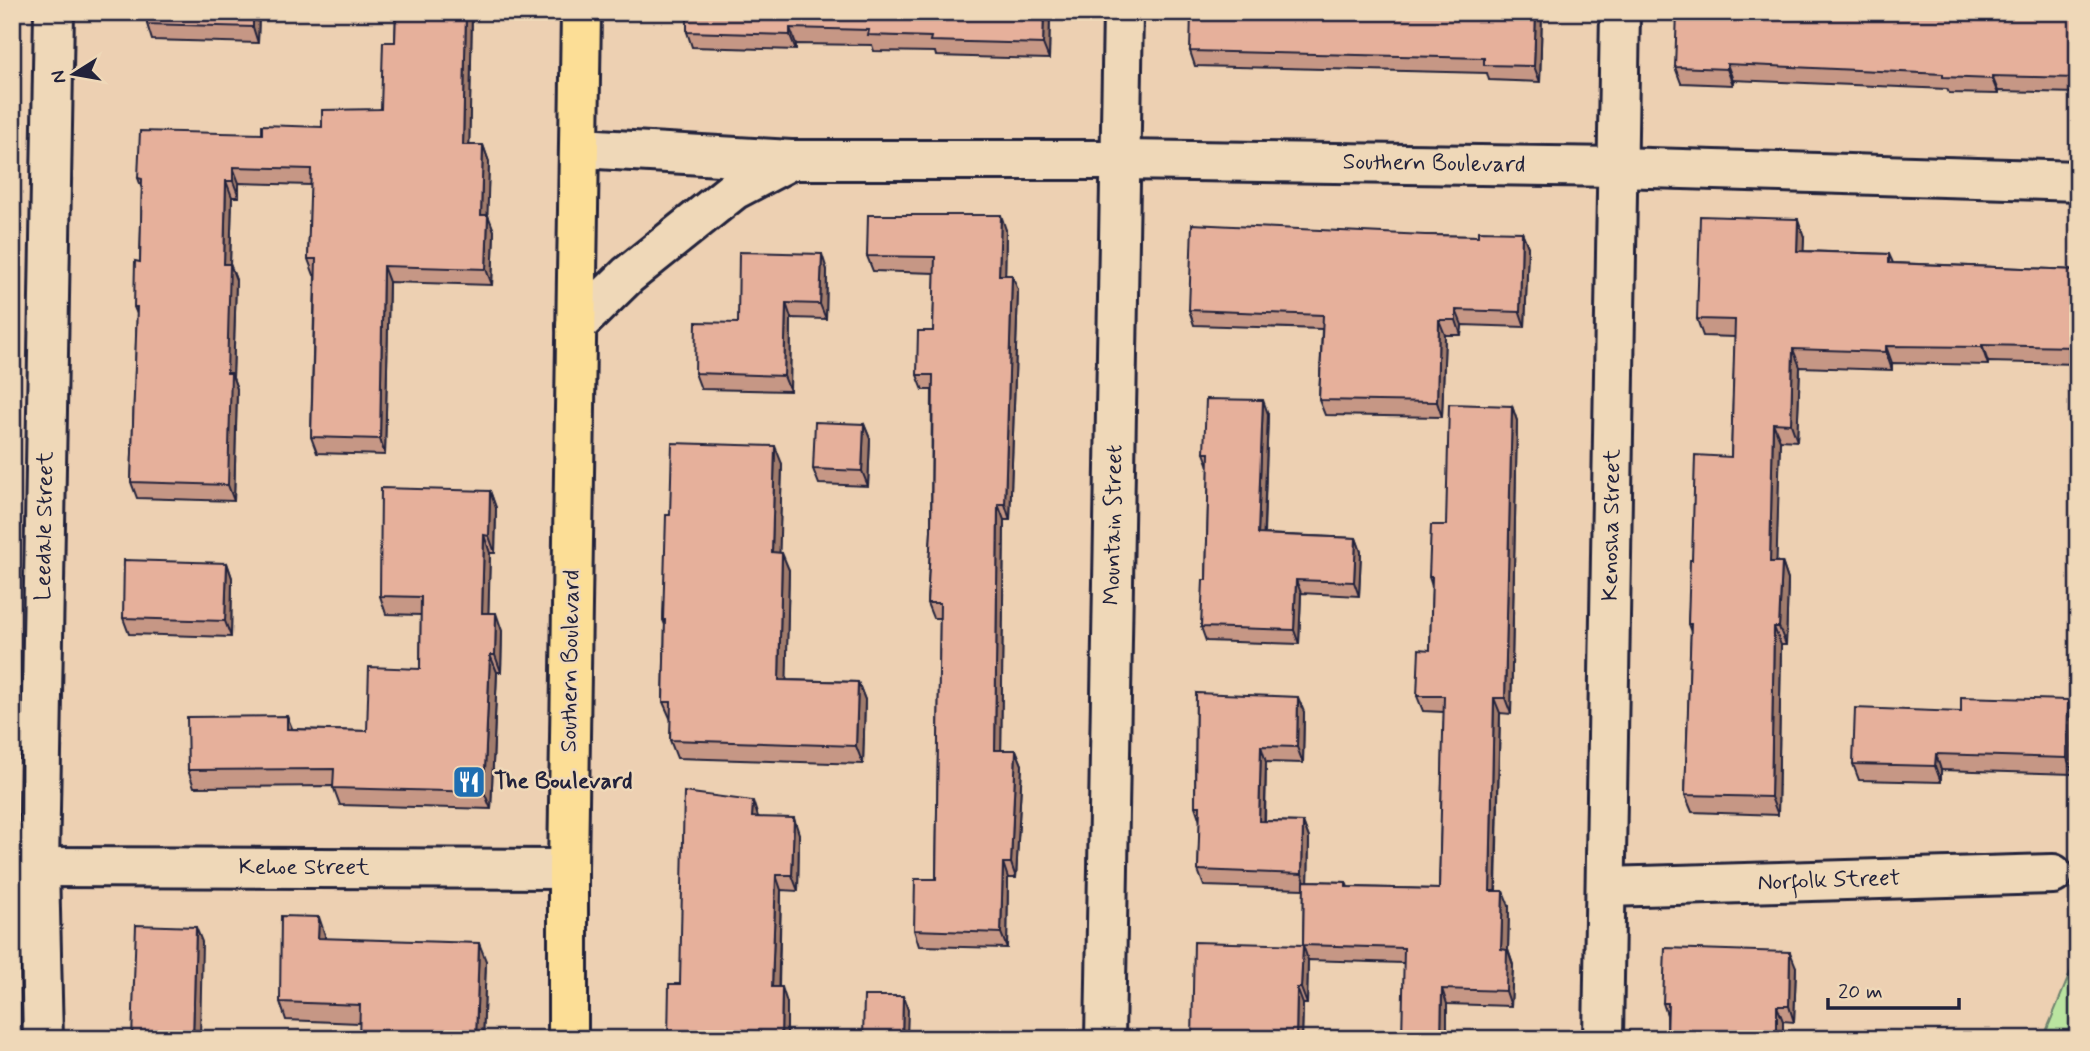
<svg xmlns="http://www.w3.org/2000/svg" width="2090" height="1051" font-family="Mynerve,sans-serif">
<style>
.green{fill:#bae4a0;stroke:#6e836e;stroke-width:2}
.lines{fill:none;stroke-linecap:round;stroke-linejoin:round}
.minor-casing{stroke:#22223b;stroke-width:44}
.major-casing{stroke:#22223b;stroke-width:44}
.minor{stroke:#efd8b8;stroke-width:38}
.major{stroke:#fcde96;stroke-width:38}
.wall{fill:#c69785;stroke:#22223b;stroke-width:2}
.shaded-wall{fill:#a17b6c;stroke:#22223b;stroke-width:2}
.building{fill:#e6b09b;stroke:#22223b;stroke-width:2}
.labels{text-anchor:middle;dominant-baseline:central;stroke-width:5;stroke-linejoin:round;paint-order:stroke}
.street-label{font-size:23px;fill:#22223b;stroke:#efd8b8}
.poi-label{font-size:23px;font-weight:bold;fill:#22223b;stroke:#efd8b8;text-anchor:start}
</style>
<rect width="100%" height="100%" fill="#edd0b2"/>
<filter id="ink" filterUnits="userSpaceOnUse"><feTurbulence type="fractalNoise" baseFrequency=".0143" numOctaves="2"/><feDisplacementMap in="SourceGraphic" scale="14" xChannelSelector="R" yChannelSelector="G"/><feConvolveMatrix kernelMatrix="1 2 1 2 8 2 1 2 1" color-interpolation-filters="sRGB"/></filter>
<g filter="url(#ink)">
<!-- green -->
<polygon class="green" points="2078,954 2078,1039 2043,1039"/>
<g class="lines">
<defs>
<g id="minor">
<polyline points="580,148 791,160 1120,160 1618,167 2078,181"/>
<polyline points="576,326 628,275 734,190 791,160"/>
<polyline points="39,867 568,869"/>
<polyline points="1606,887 2053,874"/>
<polyline points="43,1039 39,867 54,12"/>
<polyline points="1105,1039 1123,12"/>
<polyline points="1603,1039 1620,12"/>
</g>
<polyline id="major" points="568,1039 568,869 581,12"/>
</defs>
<!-- minor casing -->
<use href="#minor" class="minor-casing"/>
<!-- major casing -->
<use href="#major" class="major-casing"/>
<!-- minor -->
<use href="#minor" class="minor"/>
<!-- major -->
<use href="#major" class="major"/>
</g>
<!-- wall -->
<g class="wall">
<polygon points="147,12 259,12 258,43 152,40 147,24"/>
<polygon points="396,12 472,12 469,145 483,145 489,162 487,215 494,231 492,285 389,282 385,455 317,453 311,437 315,275 314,275 308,259 311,185 239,183 239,197 232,197 230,264 236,280 233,378 237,389 234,501 137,498 131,482 137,314 134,307 140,262 142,189 138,178 262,134 322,127 381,109 395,42"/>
<polygon points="1050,12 1049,59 936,56 935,52 874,51 872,45 796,44 796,50 692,47 687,32"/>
<polygon points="1542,12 1540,82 1489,80 1487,73 1195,66 1190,51"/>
<polygon points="2078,12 2078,93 1998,91 1998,94 1949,93 1947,89 1733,80 1733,85 1681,83 1675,67"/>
<polygon points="1006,230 1005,275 1018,290 1010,520 1004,520 1001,750 1016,750 1022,765 1016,878 1008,878 1007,948 919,946 914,930 936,879 940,618 933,618 927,603 931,531 932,390 923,390 917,375 933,331 935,273 873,271 867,256"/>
<polygon points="1522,232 1528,247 1525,327 1462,325 1461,335 1445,335 1442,417 1325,415 1319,400 1322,329 1194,325 1189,310 1425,235 1478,236"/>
<polygon points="1804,237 1803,251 1889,254 1893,263 2078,270 2078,364 1988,362 1988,365 1892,363 1892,370 1800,367 1797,441 1780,440 1776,562 1782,562 1788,580 1786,645 1781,645 1778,815 1692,812 1685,795 1691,632 1688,624 1692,560 1731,457 1735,337 1703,336 1697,319"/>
<polygon points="827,270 826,319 791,318 790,391 701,389 695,373 738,323"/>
<polygon points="1512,406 1517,421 1511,714 1500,713 1496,891 1509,906 1508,950 1513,965 1511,1006 1447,1004 1403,963 1308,960 1307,1004 1303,1004 1302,1039 1192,1039 1303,945 1304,889 1204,886 1198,870 1200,821 1195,806 1196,693 1304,712 1303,763 1266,762 1265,821 1303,822 1309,838 1308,881 1346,882 1348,887 1439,889 1444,712 1423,711 1417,696 1430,650 1432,586 1429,577 1446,525"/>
<polygon points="1268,414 1264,534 1356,538 1361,552 1359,596 1301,593 1299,644 1206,641 1201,627 1206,580 1209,466 1204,453"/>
<polygon points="864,424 870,439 868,486 819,484 813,469"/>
<polygon points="782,464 779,553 789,570 786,680 858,682 865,700 863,764 677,758 670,740 671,720 663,702 665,625 663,620 670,515"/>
<polygon points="490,491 496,508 495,553 490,553 488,613 502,631 501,672 497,672 491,809 340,805 333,786 194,787 188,770 292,729 367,731 420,669 421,615 386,614 380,596"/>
<polygon points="227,563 232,578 231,637 129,634 123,618"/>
<polygon points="2068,700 2074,716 2073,774 1941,770 1941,782 1859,780 1853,764 1961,712"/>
<polygon points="758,817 799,834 798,891 781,890 779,987 787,1003 787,1039 668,1039 680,984"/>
<polygon points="325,935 325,939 486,961 483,1039 359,1023 286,1020 280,1002"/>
<polygon points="1796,967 1794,1022 1783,1021 1783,1039 1667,1039 1667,1015 1663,1003"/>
</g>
<!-- shaded-wall -->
<g class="shaded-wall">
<polygon points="253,12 259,12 258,43 253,27"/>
<polygon points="466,12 472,12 469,161 463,145"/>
<polygon points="1044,12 1050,12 1049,59 1043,44"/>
<polygon points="1536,12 1542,12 1540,82 1534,66"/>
<polygon points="790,28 796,44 796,50 790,35"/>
<polygon points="1727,64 1733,80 1733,85 1727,69"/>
<polygon points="1992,76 1998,91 1998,94 1992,79"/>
<polygon points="483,145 489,162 487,231 481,215"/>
<polygon points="233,167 239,183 239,197 233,181"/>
<polygon points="226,181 232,197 230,264 236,280 233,378 237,389 234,501 228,485 224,264"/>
<polygon points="488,215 494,231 492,285 486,269"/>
<polygon points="1001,215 1006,230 1005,290 999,275"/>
<polygon points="1798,219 1804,237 1803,268 1797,251"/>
<polygon points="1522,232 1528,247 1525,327 1520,312"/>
<polygon points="822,254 827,270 826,319 820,304"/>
<polygon points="383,266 389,282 385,455 380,439"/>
<polygon points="1012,275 1018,290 1010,520 1005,504"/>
<polygon points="2078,290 2078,352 2076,347"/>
<polygon points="786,303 791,318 790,391 784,376"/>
<polygon points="1456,310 1462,325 1461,335 1456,320"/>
<polygon points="1439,320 1445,335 1442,417 1437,402"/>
<polygon points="1982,345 1988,362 1988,365 1982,347"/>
<polygon points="1886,346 1892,363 1892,370 1886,352"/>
<polygon points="1793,349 1800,367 1797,441 1791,424"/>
<polygon points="1263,400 1268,414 1263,548 1258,534"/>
<polygon points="1512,406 1517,421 1511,714 1505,698"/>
<polygon points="1773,423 1780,440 1776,579 1770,562"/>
<polygon points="864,424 870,439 868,486 862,471"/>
<polygon points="775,446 782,464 779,570 772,552"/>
<polygon points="490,491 496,508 495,553 489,536"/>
<polygon points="998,504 1004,520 1001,765 995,750"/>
<polygon points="484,535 490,553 488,630 482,613"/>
<polygon points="1356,538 1361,552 1359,596 1354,582"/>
<polygon points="782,553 789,570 786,698 779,680"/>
<polygon points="1782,562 1788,580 1786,645 1779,627"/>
<polygon points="227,563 232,578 231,637 225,621"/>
<polygon points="1296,580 1301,593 1299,644 1294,630"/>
<polygon points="496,613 502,631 501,672 495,655"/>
<polygon points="1774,627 1781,645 1778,815 1771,797"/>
<polygon points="490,655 497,672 491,809 484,792"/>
<polygon points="858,682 865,700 863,764 856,746"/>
<polygon points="1298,697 1304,712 1303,763 1297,747"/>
<polygon points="1494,698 1500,713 1495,906 1490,891"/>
<polygon points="2068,700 2074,716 2073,774 2067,758"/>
<polygon points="287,716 294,733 287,729"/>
<polygon points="1261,746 1266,762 1264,836 1259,821"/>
<polygon points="1016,750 1022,765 1016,878 1011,863"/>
<polygon points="1936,754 1941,770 1941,782 1935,766"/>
<polygon points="753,801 758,817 758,833 752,817"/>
<polygon points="794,818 799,834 798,891 792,875"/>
<polygon points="1303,822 1309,838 1308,889 1302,874"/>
<polygon points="1003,863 1008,878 1007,948 1001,933"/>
<polygon points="776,875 781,890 778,1002 772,987"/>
<polygon points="1503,891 1509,906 1508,950 1513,965 1511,1006 1506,991 1501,949"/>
<polygon points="319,917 325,935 325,957 318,938"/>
<polygon points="196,927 202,942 200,1039 193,1039"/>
<polygon points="479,943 486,961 483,1039 476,1039"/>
<polygon points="1303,945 1308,960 1307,1004 1301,988"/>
<polygon points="1790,952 1796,967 1794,1022 1789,1006"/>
<polygon points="782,987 787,1003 787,1039 781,1039"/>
<polygon points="1297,988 1303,1004 1302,1039 1296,1039"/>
<polygon points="1442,989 1447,1004 1447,1039 1441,1039"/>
<polygon points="903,996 908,1010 907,1039 902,1039"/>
<polygon points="1777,1006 1783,1021 1783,1039 1777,1039"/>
</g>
<!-- building -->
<g class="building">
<polygon points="147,12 253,12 253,27 147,24"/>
<polygon points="396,12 466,12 463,145 483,145 481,215 488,215 486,269 383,266 380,439 311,437 316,259 308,259 311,169 233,167 233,181 226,181 224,264 230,264 227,373 231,373 228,485 131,482 137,307 134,307 135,261 140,262 142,179 138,178 140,131 262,134 262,125 322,127 322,110 381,109 383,42 395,42"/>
<polygon points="687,12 1044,12 1043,44 930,41 931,37 868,35 869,30 790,28 790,35 687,32"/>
<polygon points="1191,12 1536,12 1534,66 1484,65 1484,58 1190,51"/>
<polygon points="1677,12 2078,12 2078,78 1992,76 1992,79 1943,77 1943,74 1727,64 1727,69 1675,67"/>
<polygon points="868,215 1001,215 999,275 1012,275 1005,504 998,504 995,750 1016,750 1011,863 1003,863 1001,933 914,930 915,879 936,879 940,603 927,603 931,531 933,375 917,375 918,331 933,331 935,257 867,256"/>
<polygon points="1700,216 1798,219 1797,251 1889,254 1889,263 2078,270 2076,347 1982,345 1982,347 1886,346 1886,352 1793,349 1791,424 1773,423 1770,562 1782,562 1779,627 1774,627 1771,797 1685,795 1691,624 1688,624 1690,560 1692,560 1695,455 1731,457 1735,320 1697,319"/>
<polygon points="1192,224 1425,235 1478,236 1478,231 1522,232 1520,312 1456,310 1456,320 1439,320 1437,402 1319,400 1323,315 1189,310"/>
<polygon points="739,252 822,254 820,304 786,303 784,376 695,373 696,322 738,323"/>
<polygon points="1206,399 1263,400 1258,534 1356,538 1354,582 1296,580 1294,630 1201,627 1203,580 1206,580 1208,501 1209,453 1204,453"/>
<polygon points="1449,404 1512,406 1505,698 1494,698 1490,891 1503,891 1501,949 1507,950 1506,991 1442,989 1441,1039 1402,1039 1404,948 1303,945 1304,881 1346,882 1346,887 1439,889 1444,696 1417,696 1419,649 1430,650 1432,577 1429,577 1431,525 1446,525"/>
<polygon points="815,422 864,424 862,471 813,469"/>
<polygon points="672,443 775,446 772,552 782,553 779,680 858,682 856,746 670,740 671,702 663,702 665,620 663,620 666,515 670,515"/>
<polygon points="381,488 490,491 489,536 484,535 482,613 496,613 495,655 490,655 484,792 333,788 334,769 188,770 187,717 287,716 287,729 367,731 369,667 420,669 421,597 380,596"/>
<polygon points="124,560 227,563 225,621 123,618"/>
<polygon points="1196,693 1298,697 1297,747 1261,746 1259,821 1303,822 1302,874 1198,870 1200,806 1195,806"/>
<polygon points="1961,697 2068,700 2067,758 1936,754 1935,766 1853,764 1855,708 1961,712"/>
<polygon points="684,792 753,801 752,817 794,818 792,875 776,875 772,987 782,987 781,1039 668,1039 669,984 680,984"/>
<polygon points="281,916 319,917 318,938 479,943 476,1039 359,1039 360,1005 280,1002"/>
<polygon points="136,925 196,927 193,1039 132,1039"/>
<polygon points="1194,942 1303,945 1301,988 1297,988 1296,1039 1192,1039"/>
<polygon points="1665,948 1790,952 1789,1006 1777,1006 1777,1039 1667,1039 1668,1003 1663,1003"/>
<polygon points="864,996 903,996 902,1039 863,1039"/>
</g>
</g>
<!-- icons -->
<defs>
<symbol id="restaurant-square" viewBox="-11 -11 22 22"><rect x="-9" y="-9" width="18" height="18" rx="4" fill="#1f6fb2" stroke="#efd8b8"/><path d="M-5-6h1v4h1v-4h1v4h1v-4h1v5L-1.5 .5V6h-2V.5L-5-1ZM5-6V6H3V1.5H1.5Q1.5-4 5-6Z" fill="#fff"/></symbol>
</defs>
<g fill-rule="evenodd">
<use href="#restaurant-square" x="450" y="763" width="38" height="38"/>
</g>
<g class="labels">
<!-- street labels -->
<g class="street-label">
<text transform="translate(1434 164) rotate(1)">Southern Boulevard</text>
<text transform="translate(1114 525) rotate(-89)">Mountain Street</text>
<text transform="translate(1612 525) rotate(-89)">Kenosha Street</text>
<text transform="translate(45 526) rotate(-89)">Leedale Street</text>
<text transform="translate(571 661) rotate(-89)">Southern Boulevard</text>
<text x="304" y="868">Kehoe Street</text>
<text transform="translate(1829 881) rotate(-2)">Norfolk Street</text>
</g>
<!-- poi labels -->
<g class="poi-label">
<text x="494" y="782">The Boulevard</text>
</g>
</g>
<!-- margin -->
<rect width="2090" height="1051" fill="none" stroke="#efd8b8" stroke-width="42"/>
<rect x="21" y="21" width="2048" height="1009" fill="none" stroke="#22223b" stroke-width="2.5" filter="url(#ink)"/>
<!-- north arrow -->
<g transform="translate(74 74) rotate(259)" stroke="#efd8b8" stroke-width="5" paint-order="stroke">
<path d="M0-5L12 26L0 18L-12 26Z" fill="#22223b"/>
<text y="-10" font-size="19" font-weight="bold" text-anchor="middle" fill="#22223b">N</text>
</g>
<!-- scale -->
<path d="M1828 998v10h131v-10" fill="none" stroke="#22223b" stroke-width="3.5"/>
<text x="1838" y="998" font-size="21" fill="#22223b" stroke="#efd8b8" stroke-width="5" paint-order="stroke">20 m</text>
</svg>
